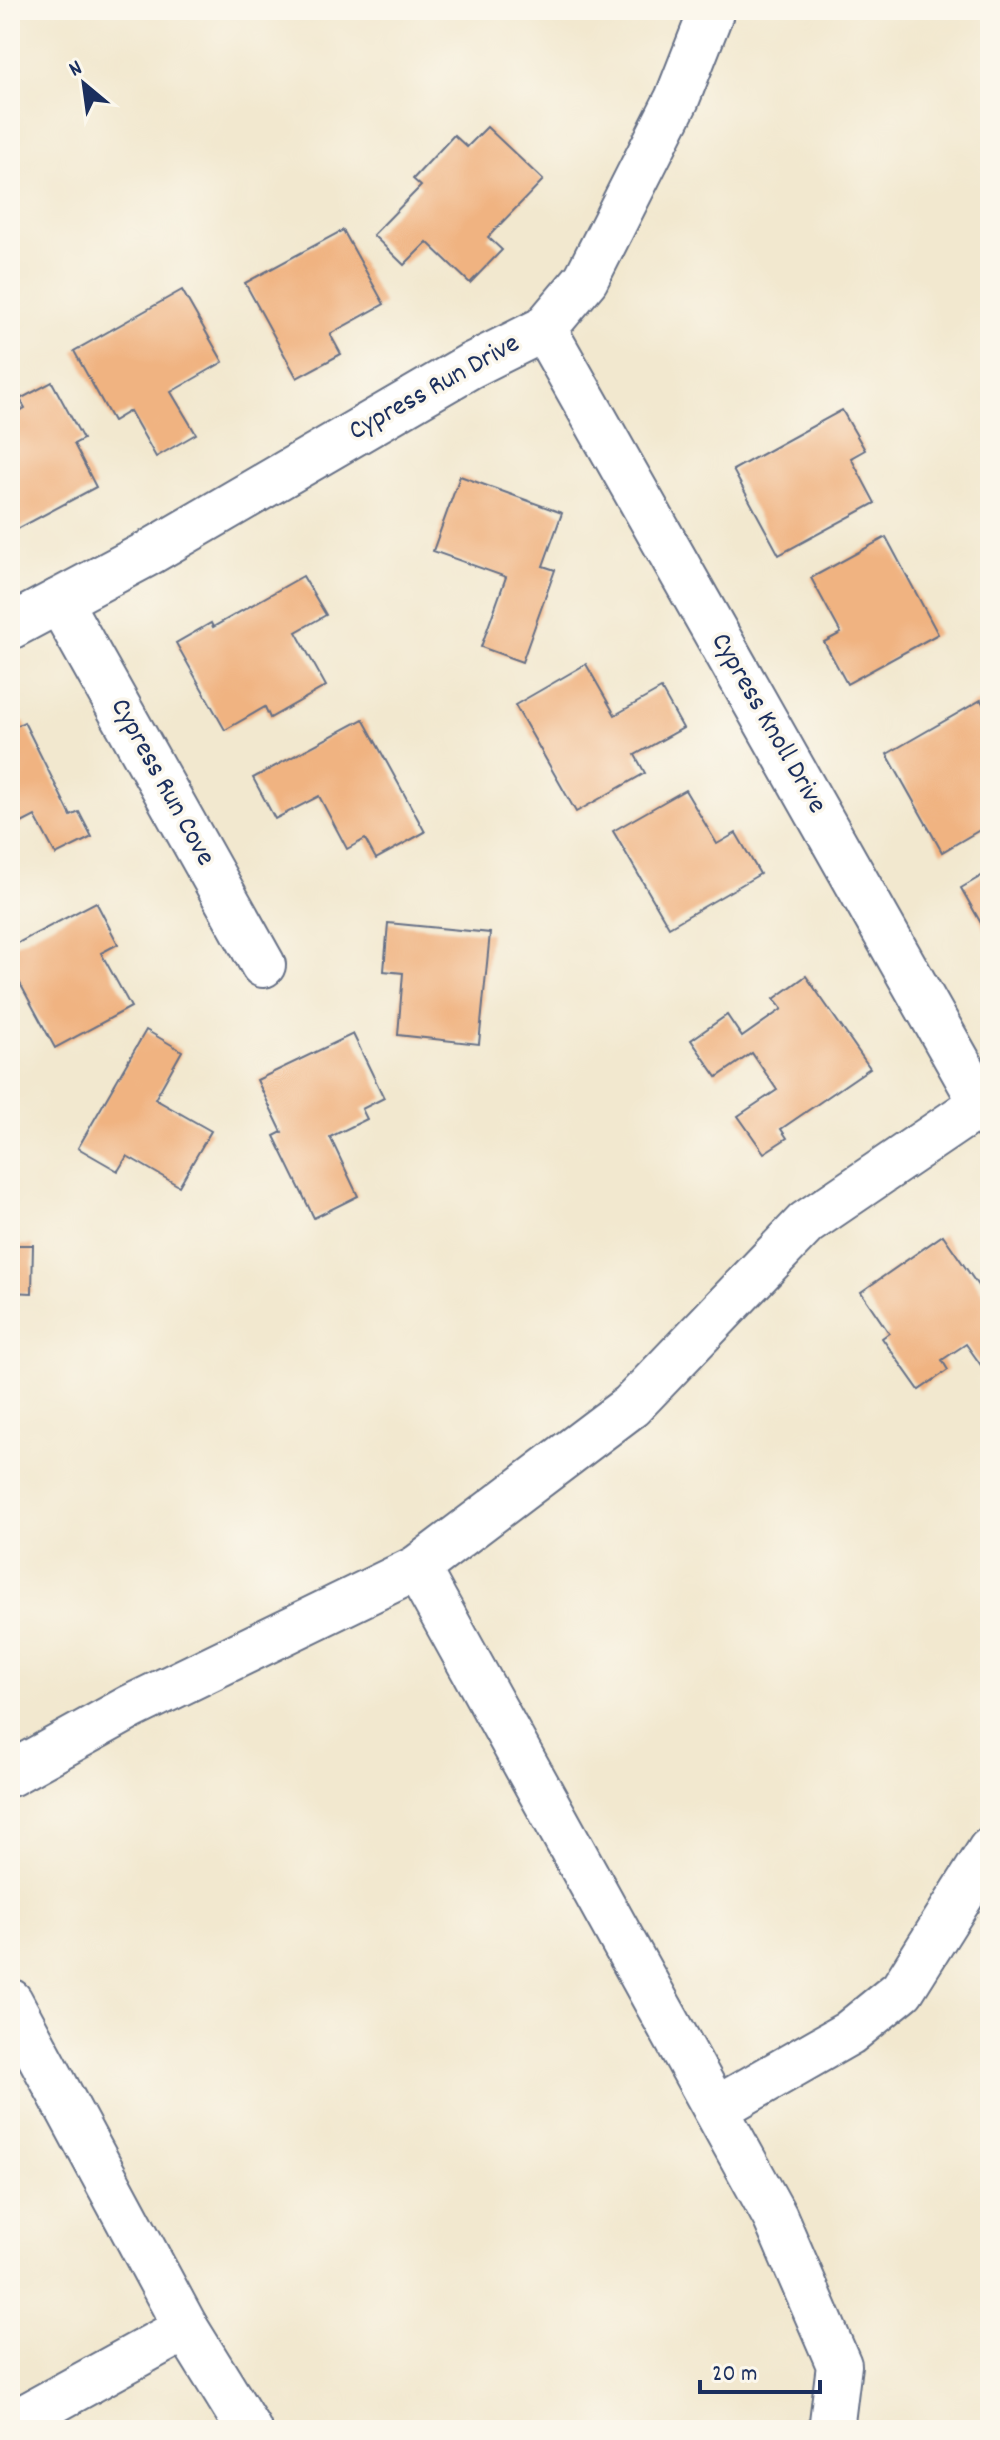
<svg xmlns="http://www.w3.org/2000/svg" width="1000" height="2440" font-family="Dekko,sans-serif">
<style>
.building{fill:#f0b381}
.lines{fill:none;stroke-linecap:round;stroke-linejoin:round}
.minor-casing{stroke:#667086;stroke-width:48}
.minor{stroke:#fff;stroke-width:44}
.labels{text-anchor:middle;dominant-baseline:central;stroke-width:7;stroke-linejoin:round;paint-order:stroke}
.street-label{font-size:28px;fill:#1b2f5e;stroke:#fbf7ec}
</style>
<rect width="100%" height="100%" fill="#fbf7ec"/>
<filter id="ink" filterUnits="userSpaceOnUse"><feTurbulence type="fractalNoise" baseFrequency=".0125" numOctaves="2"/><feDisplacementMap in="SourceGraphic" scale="16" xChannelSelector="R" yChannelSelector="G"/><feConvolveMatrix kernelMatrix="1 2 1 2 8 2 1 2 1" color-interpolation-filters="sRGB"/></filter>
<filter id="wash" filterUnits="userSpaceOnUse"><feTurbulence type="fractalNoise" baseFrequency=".006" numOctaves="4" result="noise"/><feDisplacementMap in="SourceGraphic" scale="32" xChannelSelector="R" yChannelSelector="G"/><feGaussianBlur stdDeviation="1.8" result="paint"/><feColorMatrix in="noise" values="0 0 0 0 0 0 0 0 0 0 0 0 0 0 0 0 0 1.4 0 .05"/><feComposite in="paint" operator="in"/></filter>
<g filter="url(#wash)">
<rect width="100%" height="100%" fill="#f2e8cf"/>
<g id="blocks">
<!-- building -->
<g class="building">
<polygon points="487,127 543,180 488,237 502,250 470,283 427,242 404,265 373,235 421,186 413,179 454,135 467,147"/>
<polygon points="343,230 384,304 330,334 341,354 297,378 245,283"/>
<polygon points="182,290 223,362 171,392 196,434 156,457 130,411 113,421 74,351"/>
<polygon points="52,382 83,439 74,444 96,487 10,533 10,417 25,408 20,399"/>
<polygon points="842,410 865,450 851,458 875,503 779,555 733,470"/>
<polygon points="460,476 562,513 543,566 555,570 522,662 481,647 506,577 433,551"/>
<polygon points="886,537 938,634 847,684 824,642 841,633 811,578"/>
<polygon points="303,576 326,615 296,632 326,686 270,718 265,707 225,730 176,643 211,623 213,627"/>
<polygon points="586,664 615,715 661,689 683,728 635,755 645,773 576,812 515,705"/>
<polygon points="981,700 990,717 990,824 942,852 887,754"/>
<polygon points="363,719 425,832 376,859 365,839 347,849 319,796 275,819 253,778"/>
<polygon points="24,722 71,816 79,812 92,837 56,855 35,816 10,829 10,729"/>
<polygon points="685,790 717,844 736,833 760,874 669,927 613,831"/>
<polygon points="990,871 990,939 961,888"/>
<polygon points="96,902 118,944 101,953 131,1007 55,1048 10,965 10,947"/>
<polygon points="388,923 490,933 479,1044 398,1035 403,973 384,971"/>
<polygon points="806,976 870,1068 781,1129 787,1138 764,1153 738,1116 777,1090 752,1053 717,1077 691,1040 727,1015 742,1037 782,1009 774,999"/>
<polygon points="146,1030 182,1051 155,1099 211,1131 179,1186 127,1156 118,1171 78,1148"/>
<polygon points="353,1034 384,1098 362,1109 367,1119 330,1137 358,1196 314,1218 274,1136 282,1132 257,1080"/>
<polygon points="943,1235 990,1303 990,1378 966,1344 942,1360 948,1370 919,1390 882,1338 889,1333 861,1292"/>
<polygon points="10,1245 33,1245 32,1293 10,1292"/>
</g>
</g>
</g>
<g filter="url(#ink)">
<use href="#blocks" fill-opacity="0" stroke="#667086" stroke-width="2"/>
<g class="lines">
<defs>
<g id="minor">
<polyline points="544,329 990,1118"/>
<polyline points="59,601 263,965"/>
<polyline points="10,627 147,554 470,366 544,329 586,279 677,99 712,10"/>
<polyline points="417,1568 775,2217 839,2365 831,2430"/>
<polyline points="10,1774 131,1707 417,1568 631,1406 806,1223 990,1098"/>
<polyline points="10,2001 186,2328 249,2430"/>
<polyline points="716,2109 849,2033 902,1990 990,1850"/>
<polyline points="10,2425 186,2328"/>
</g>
</defs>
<!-- minor casing -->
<use href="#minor" class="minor-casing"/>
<!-- minor -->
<use href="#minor" class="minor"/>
</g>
</g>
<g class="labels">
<!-- street labels -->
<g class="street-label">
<text transform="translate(435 389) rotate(-29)">Cypress Run Drive</text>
<text transform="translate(767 724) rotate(60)">Cypress Knoll Drive</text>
<text transform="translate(161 783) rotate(61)">Cypress Run Cove</text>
</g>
</g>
<!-- margin -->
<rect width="1000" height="2440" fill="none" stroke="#fbf7ec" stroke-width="40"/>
<!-- north arrow -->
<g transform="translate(84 84) rotate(331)" stroke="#fbf7ec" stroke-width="6" paint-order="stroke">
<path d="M0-6L14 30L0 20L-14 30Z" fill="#1b2f5e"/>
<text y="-12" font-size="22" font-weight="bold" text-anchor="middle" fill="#1b2f5e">N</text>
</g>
<!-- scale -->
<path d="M700 2380v12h120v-12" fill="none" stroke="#1b2f5e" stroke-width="4"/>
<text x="712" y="2380" font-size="24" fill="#1b2f5e" stroke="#fbf7ec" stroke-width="6" paint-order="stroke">20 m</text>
</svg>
